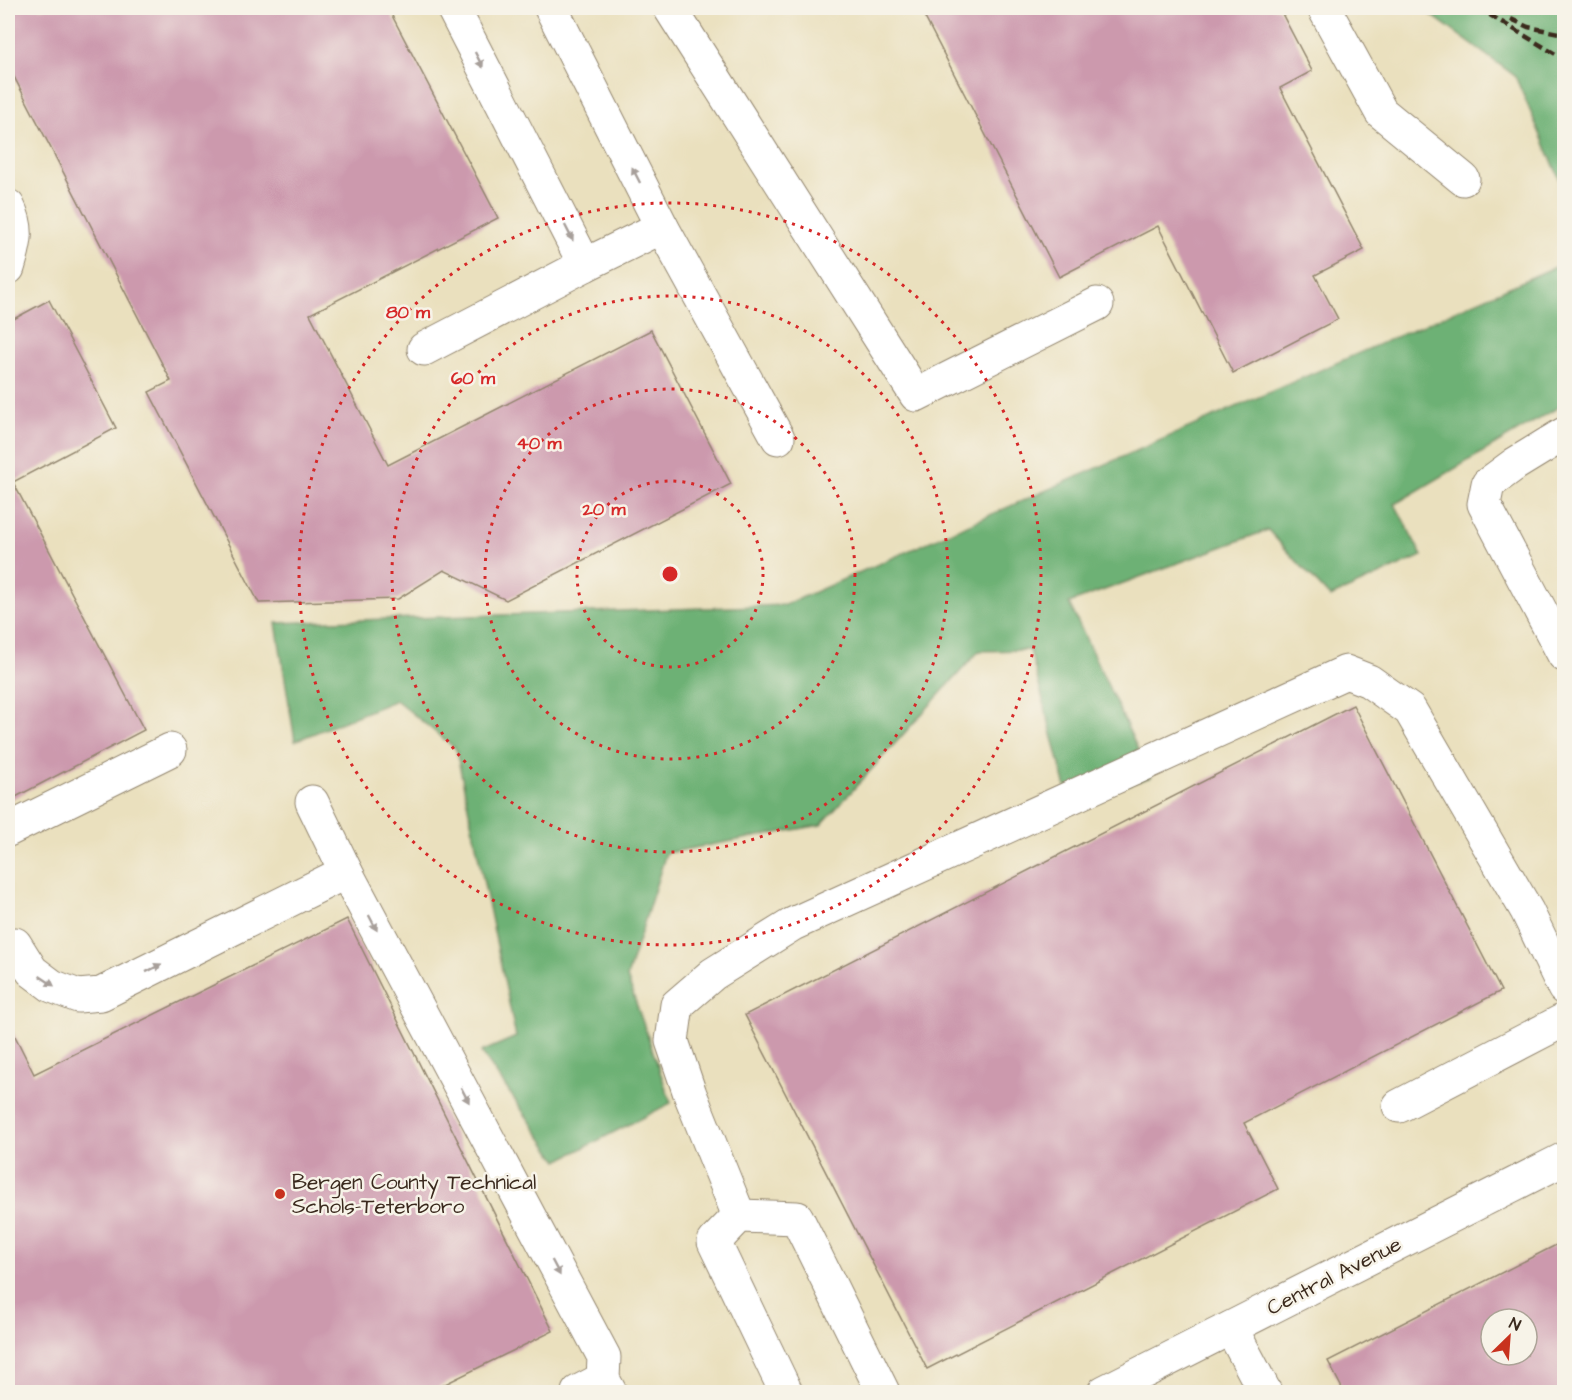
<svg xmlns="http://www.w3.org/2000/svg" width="1572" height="1400" font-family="'Architects Daughter',sans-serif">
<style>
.forest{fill:#6db175;stroke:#546e4a;stroke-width:1.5}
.building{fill:#cc99ad;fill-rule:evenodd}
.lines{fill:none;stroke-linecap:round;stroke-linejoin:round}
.minor-casing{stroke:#92856e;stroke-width:35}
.minor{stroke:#fff;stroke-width:33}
.rail{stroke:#3b2a1e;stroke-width:4.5;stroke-dasharray:9 4.5;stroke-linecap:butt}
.oneway{fill:#a79f9a}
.ring{fill:none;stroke:#d62828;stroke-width:3;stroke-dasharray:3 6}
.poi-dot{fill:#c8321e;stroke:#f7f3e8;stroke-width:2}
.labels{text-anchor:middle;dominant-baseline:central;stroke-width:5;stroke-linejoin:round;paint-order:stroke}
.poi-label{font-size:21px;fill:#3b2a1e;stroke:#f7f3e8;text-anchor:start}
.street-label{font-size:21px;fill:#3b2a1e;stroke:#f7f3e8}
.centre{fill:#d62828;stroke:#f7f3e8;stroke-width:3}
.ring-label{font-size:18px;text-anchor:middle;font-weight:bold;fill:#d62828;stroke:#f7f3e8;stroke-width:5;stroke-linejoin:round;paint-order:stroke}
</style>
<rect width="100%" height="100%" fill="#f7f3e8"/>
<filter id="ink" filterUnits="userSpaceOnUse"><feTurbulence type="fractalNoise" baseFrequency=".0167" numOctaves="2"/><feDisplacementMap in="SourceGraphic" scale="12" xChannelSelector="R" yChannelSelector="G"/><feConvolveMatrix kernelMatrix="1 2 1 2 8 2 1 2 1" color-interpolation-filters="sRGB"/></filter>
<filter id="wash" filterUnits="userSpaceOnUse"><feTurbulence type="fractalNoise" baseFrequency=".008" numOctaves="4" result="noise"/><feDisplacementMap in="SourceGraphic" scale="24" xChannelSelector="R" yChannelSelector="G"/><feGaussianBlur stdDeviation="1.35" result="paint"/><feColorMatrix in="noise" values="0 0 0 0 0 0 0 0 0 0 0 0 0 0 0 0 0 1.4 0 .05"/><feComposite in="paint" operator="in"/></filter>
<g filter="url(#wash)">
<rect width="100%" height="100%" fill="#eae0be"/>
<!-- forest -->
<g class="forest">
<polygon points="1422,8 1564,8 1564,189 1515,76"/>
<polygon points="1564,263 1564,404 1395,504 1422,556 1330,597 1268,530 1069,603 1151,777 1070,803 1030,650 979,651 821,825 666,853 627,977 671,1103 558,1161 481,1052 516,1037 456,749 396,700 295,741 276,623 785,605"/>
</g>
<g id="blocks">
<!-- building -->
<g class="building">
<polygon points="8,8 388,8 498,218 310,314 388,465 651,330 731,484 506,600 444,570 398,599 259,603 149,392 171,381 8,65"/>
<polygon points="920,8 1279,8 1312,71 1280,88 1364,250 1315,275 1338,319 1233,373 1158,226 1059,277"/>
<polygon points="49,300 116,428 13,482 144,730 8,801 8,322"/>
<polygon points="1353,705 1501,991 1244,1123 1278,1189 927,1369 745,1015"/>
<polygon points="347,919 553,1331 429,1392 10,1392 8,1387 8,1022 34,1074"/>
<path d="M 1564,1241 L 1564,1392 L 1344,1392 L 1328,1361 ZM 1491,1319 L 1527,1319 L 1527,1355 L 1491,1355 Z"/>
</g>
</g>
</g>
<g filter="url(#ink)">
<use href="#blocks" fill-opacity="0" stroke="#92856e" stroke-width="1.5"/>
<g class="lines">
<defs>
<g id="minor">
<polyline points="453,8 585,265"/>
<polyline points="551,8 662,227 778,438"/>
<polyline points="670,8 916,395 1097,304"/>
<polyline points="1324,8 1381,112 1463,179"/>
<path d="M 8,206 C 20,230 15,244 8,268"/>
<polyline points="424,349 585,265 662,227"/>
<polyline points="1564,434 1515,464 1488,484 1484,504 1564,655"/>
<polyline points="312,802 346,872 604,1357 603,1379 610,1392"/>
<polyline points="8,830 170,750"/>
<polyline points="8,949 15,944 32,971 52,986 78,996 101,994 346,872"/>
<polyline points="1399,1106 1564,1020"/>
<polyline points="739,1216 690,1094 672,1041 677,1005 713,974 793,924 1346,672 1369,681 1410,710 1527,911 1564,988"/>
<polyline points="1231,1328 1265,1392"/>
<polyline points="578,1392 603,1379"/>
<polyline points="786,1392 714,1242 739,1216 797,1218 883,1392"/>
<polyline points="1104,1392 1564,1159"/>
</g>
</defs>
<!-- minor casing -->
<use href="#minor" class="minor-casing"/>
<!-- minor -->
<use href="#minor" class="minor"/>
<!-- rail -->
<g class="rail">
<polyline points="1478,8 1564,59"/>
<polyline points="1511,19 1528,27 1564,34"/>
</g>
</g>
<!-- one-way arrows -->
<defs><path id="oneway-solid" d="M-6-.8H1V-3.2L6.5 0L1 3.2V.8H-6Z" transform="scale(1.5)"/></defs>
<g class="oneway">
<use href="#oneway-solid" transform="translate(479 60) rotate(63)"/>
<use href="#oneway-solid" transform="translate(636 175) rotate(-117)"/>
<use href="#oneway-solid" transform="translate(569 233) rotate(63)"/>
<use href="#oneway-solid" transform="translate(373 923) rotate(62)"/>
<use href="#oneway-solid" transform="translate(154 968) rotate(-27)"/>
<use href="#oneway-solid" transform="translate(47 981) rotate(34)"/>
<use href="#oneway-solid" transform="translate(465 1095) rotate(62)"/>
<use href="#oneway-solid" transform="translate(556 1268) rotate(62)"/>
</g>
</g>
<!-- distance rings -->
<g class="ring">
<circle cx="670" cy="574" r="93"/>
<circle cx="670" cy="574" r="185"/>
<circle cx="670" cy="574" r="278"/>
<circle cx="670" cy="574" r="371"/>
</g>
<!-- markers -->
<circle class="poi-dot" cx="280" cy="1194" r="6"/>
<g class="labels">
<!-- poi labels -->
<g class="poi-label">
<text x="292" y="1182">Bergen County Technical<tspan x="292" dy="24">Schols-Teterboro</tspan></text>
</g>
<!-- street labels -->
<g class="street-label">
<text transform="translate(1334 1276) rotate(-27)">Central Avenue</text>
</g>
</g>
<circle cx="670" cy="574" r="9" class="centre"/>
<g class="ring-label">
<text x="408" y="318">80 m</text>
<text x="473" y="384">60 m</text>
<text x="539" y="449">40 m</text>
<text x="604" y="515">20 m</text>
</g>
<!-- margin -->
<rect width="1572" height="1400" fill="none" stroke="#f7f3e8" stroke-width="30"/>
<!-- north arrow -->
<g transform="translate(1509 1337) rotate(25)"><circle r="28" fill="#f7f3e8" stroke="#aca397" stroke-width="1.5"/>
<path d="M0-4.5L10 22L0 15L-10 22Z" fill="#c8321e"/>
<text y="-9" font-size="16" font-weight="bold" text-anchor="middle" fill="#3b2a1e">N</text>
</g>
</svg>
